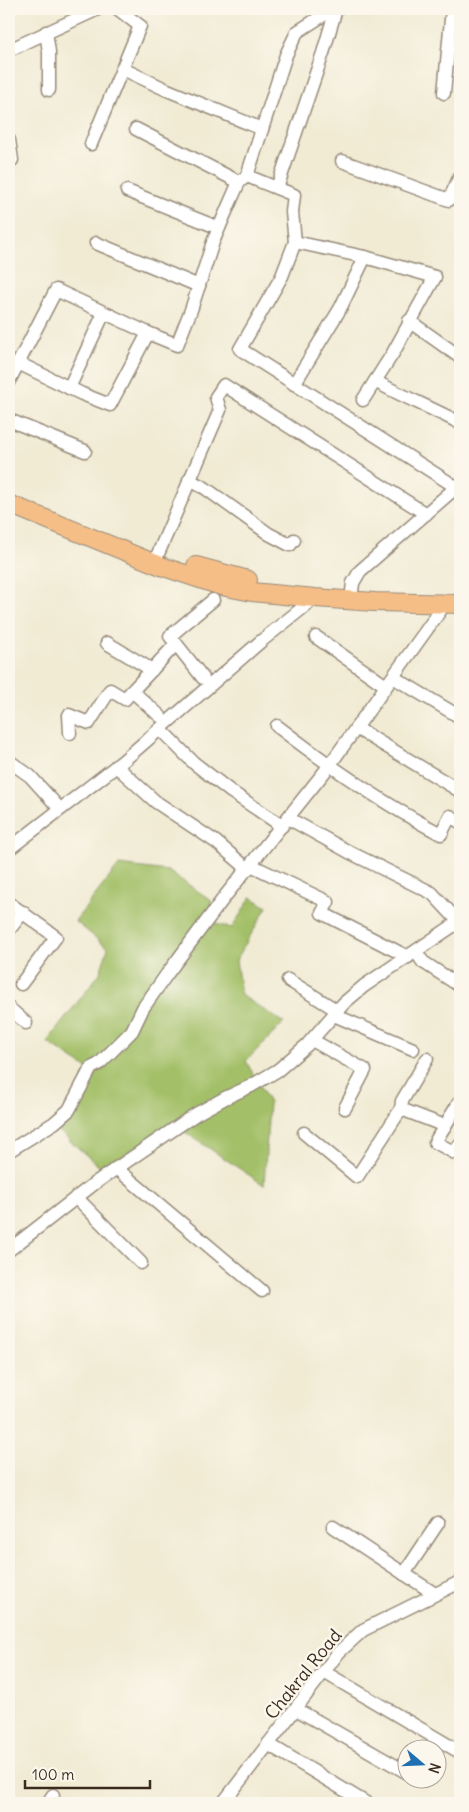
<svg xmlns="http://www.w3.org/2000/svg" width="469" height="1812" font-family="Delius,sans-serif">
<style>
.green{fill:#a3c067;stroke:#6f7542}
.lines{fill:none;stroke-linecap:round;stroke-linejoin:round}
.minor-casing{stroke:#968a79;stroke-width:15}
.highway-casing{stroke:#968a79;stroke-width:20}
.minor{stroke:#fff;stroke-width:12}
.highway{stroke:#f6be87;stroke-width:18}
.labels{text-anchor:middle;dominant-baseline:central;stroke-width:5;stroke-linejoin:round;paint-order:stroke}
.street-label{font-size:18px;fill:#3b2a1e;stroke:#fbf7ec}
</style>
<rect width="100%" height="100%" fill="#fbf7ec"/>
<filter id="ink" filterUnits="userSpaceOnUse"><feTurbulence type="fractalNoise" baseFrequency=".02" numOctaves="2"/><feDisplacementMap in="SourceGraphic" scale="10" xChannelSelector="R" yChannelSelector="G"/><feConvolveMatrix kernelMatrix="1 2 1 2 8 2 1 2 1" color-interpolation-filters="sRGB"/></filter>
<filter id="wash" filterUnits="userSpaceOnUse"><feTurbulence type="fractalNoise" baseFrequency=".0096" numOctaves="4" result="noise"/><feDisplacementMap in="SourceGraphic" scale="20" xChannelSelector="R" yChannelSelector="G"/><feGaussianBlur stdDeviation="1.12" result="paint"/><feColorMatrix in="noise" values="0 0 0 0 0 0 0 0 0 0 0 0 0 0 0 0 0 1.4 0 .05"/><feComposite in="paint" operator="in"/></filter>
<g filter="url(#wash)">
<rect width="100%" height="100%" fill="#f1ebd4"/>
<!-- green -->
<polygon class="green" points="119,865 168,871 211,900 216,924 232,928 251,897 267,907 236,960 241,995 284,1023 246,1061 269,1103 264,1185 182,1130 175,1122 102,1169 59,1131 88,1069 47,1042 100,973 108,948 75,921"/>
</g>
<g filter="url(#ink)">
<g class="lines">
<defs>
<g id="minor">
<polyline points="333,9 297,32 286,55 247,176 294,195 292,212 295,242 282,276 240,349 456,487"/>
<polyline points="46,32 49,52 49,90"/>
<polyline points="9,50 98,9"/>
<polyline points="123,69 165,89 262,129"/>
<polyline points="444,93 452,9"/>
<polyline points="136,129 239,182"/>
<polyline points="9,140 12,160"/>
<polyline points="91,144 140,26 118,9"/>
<polyline points="342,161 449,200 460,176"/>
<polyline points="277,188 323,53 336,9"/>
<polyline points="127,191 219,228"/>
<polyline points="295,242 365,257 435,277 393,353 363,400"/>
<polyline points="96,243 199,286"/>
<polyline points="409,321 460,357"/>
<polyline points="18,363 82,394 110,405 148,333 177,345 191,310 213,242 225,214 239,182 247,176"/>
<polyline points="9,381 56,290 148,333"/>
<path d="M 375,381 C 403,397 432,408 460,423"/>
<polyline points="294,384 340,309 365,257"/>
<polyline points="69,388 104,313"/>
<polyline points="9,420 85,451"/>
<polyline points="189,480 205,488 269,534 290,545 294,540"/>
<polyline points="158,554 220,410 216,397 224,385 426,514"/>
<polyline points="351,600 353,583 360,571 460,484"/>
<polyline points="316,637 386,686"/>
<polyline points="107,643 152,670"/>
<polyline points="393,677 460,717"/>
<polyline points="203,678 170,636 213,600"/>
<polyline points="132,691 176,644"/>
<path d="M 277,726 C 329,766 383,804 441,834 L 450,816 L 460,822"/>
<polyline points="356,728 460,791"/>
<polyline points="160,729 194,763 230,791 282,826"/>
<polyline points="70,733 69,715 89,723 110,690 125,699 132,691 160,716"/>
<polyline points="9,761 30,776 60,809"/>
<polyline points="116,766 156,802 216,842 248,869"/>
<polyline points="288,818 349,852 432,893 459,922"/>
<polyline points="9,849 123,761 260,642 315,598"/>
<polyline points="251,865 328,902 322,913 408,957"/>
<polyline points="9,903 56,937 21,984"/>
<polyline points="9,930 23,912"/>
<polyline points="416,952 423,962 460,986"/>
<polyline points="288,980 338,1011"/>
<polyline points="9,1008 26,1023"/>
<polyline points="334,1015 413,1049"/>
<polyline points="312,1040 365,1070 345,1108"/>
<polyline points="460,1101 435,1142 455,1153 460,1144"/>
<polyline points="401,1109 402,1101 427,1059"/>
<polyline points="304,1133 357,1177 401,1109 445,1126"/>
<polyline points="9,1151 54,1123 69,1110 91,1068 99,1064 132,1031 143,1008 167,974 226,895 326,770 445,604"/>
<polyline points="116,1168 262,1291"/>
<polyline points="76,1197 141,1263"/>
<polyline points="9,1250 95,1183 196,1114 225,1098 251,1086 278,1070 307,1045 344,1003 364,986 460,921"/>
<polyline points="333,1527 435,1594"/>
<polyline points="404,1574 438,1523"/>
<polyline points="324,1672 458,1751"/>
<polyline points="296,1709 406,1772"/>
<polyline points="268,1744 366,1803"/>
<polyline points="48,1803 53,1795"/>
<polyline points="223,1803 339,1652 363,1630 460,1582"/>
</g>
<g id="highway">
<polyline points="9,504 161,566 221,586 252,592 315,598 375,602 460,604"/>
<polyline points="196,566 248,580"/>
</g>
</defs>
<!-- minor casing -->
<use href="#minor" class="minor-casing"/>
<!-- highway casing -->
<use href="#highway" class="highway-casing"/>
<!-- minor -->
<use href="#minor" class="minor"/>
<!-- highway -->
<use href="#highway" class="highway"/>
</g>
</g>
<g class="labels">
<!-- street labels -->
<g class="street-label">
<text transform="translate(303 1674) rotate(-51)">Chakral Road</text>
</g>
</g>
<!-- margin -->
<rect width="469" height="1812" fill="none" stroke="#fbf7ec" stroke-width="30"/>
<!-- north arrow -->
<g transform="translate(422 1764) rotate(109)"><circle r="24" fill="#fbf7ec" stroke="#aea59a"/>
<path d="M0-4L9 19L0 12L-9 19Z" fill="#1f6fb2"/>
<text y="-8" font-size="14" font-weight="bold" text-anchor="middle" fill="#3b2a1e">N</text>
</g>
<!-- scale -->
<path d="M25 1780v8h125v-8" fill="none" stroke="#3b2a1e" stroke-width="2.5"/>
<text x="32" y="1780" font-size="15" fill="#3b2a1e" stroke="#fbf7ec" stroke-width="4" paint-order="stroke">100 m</text>
</svg>
